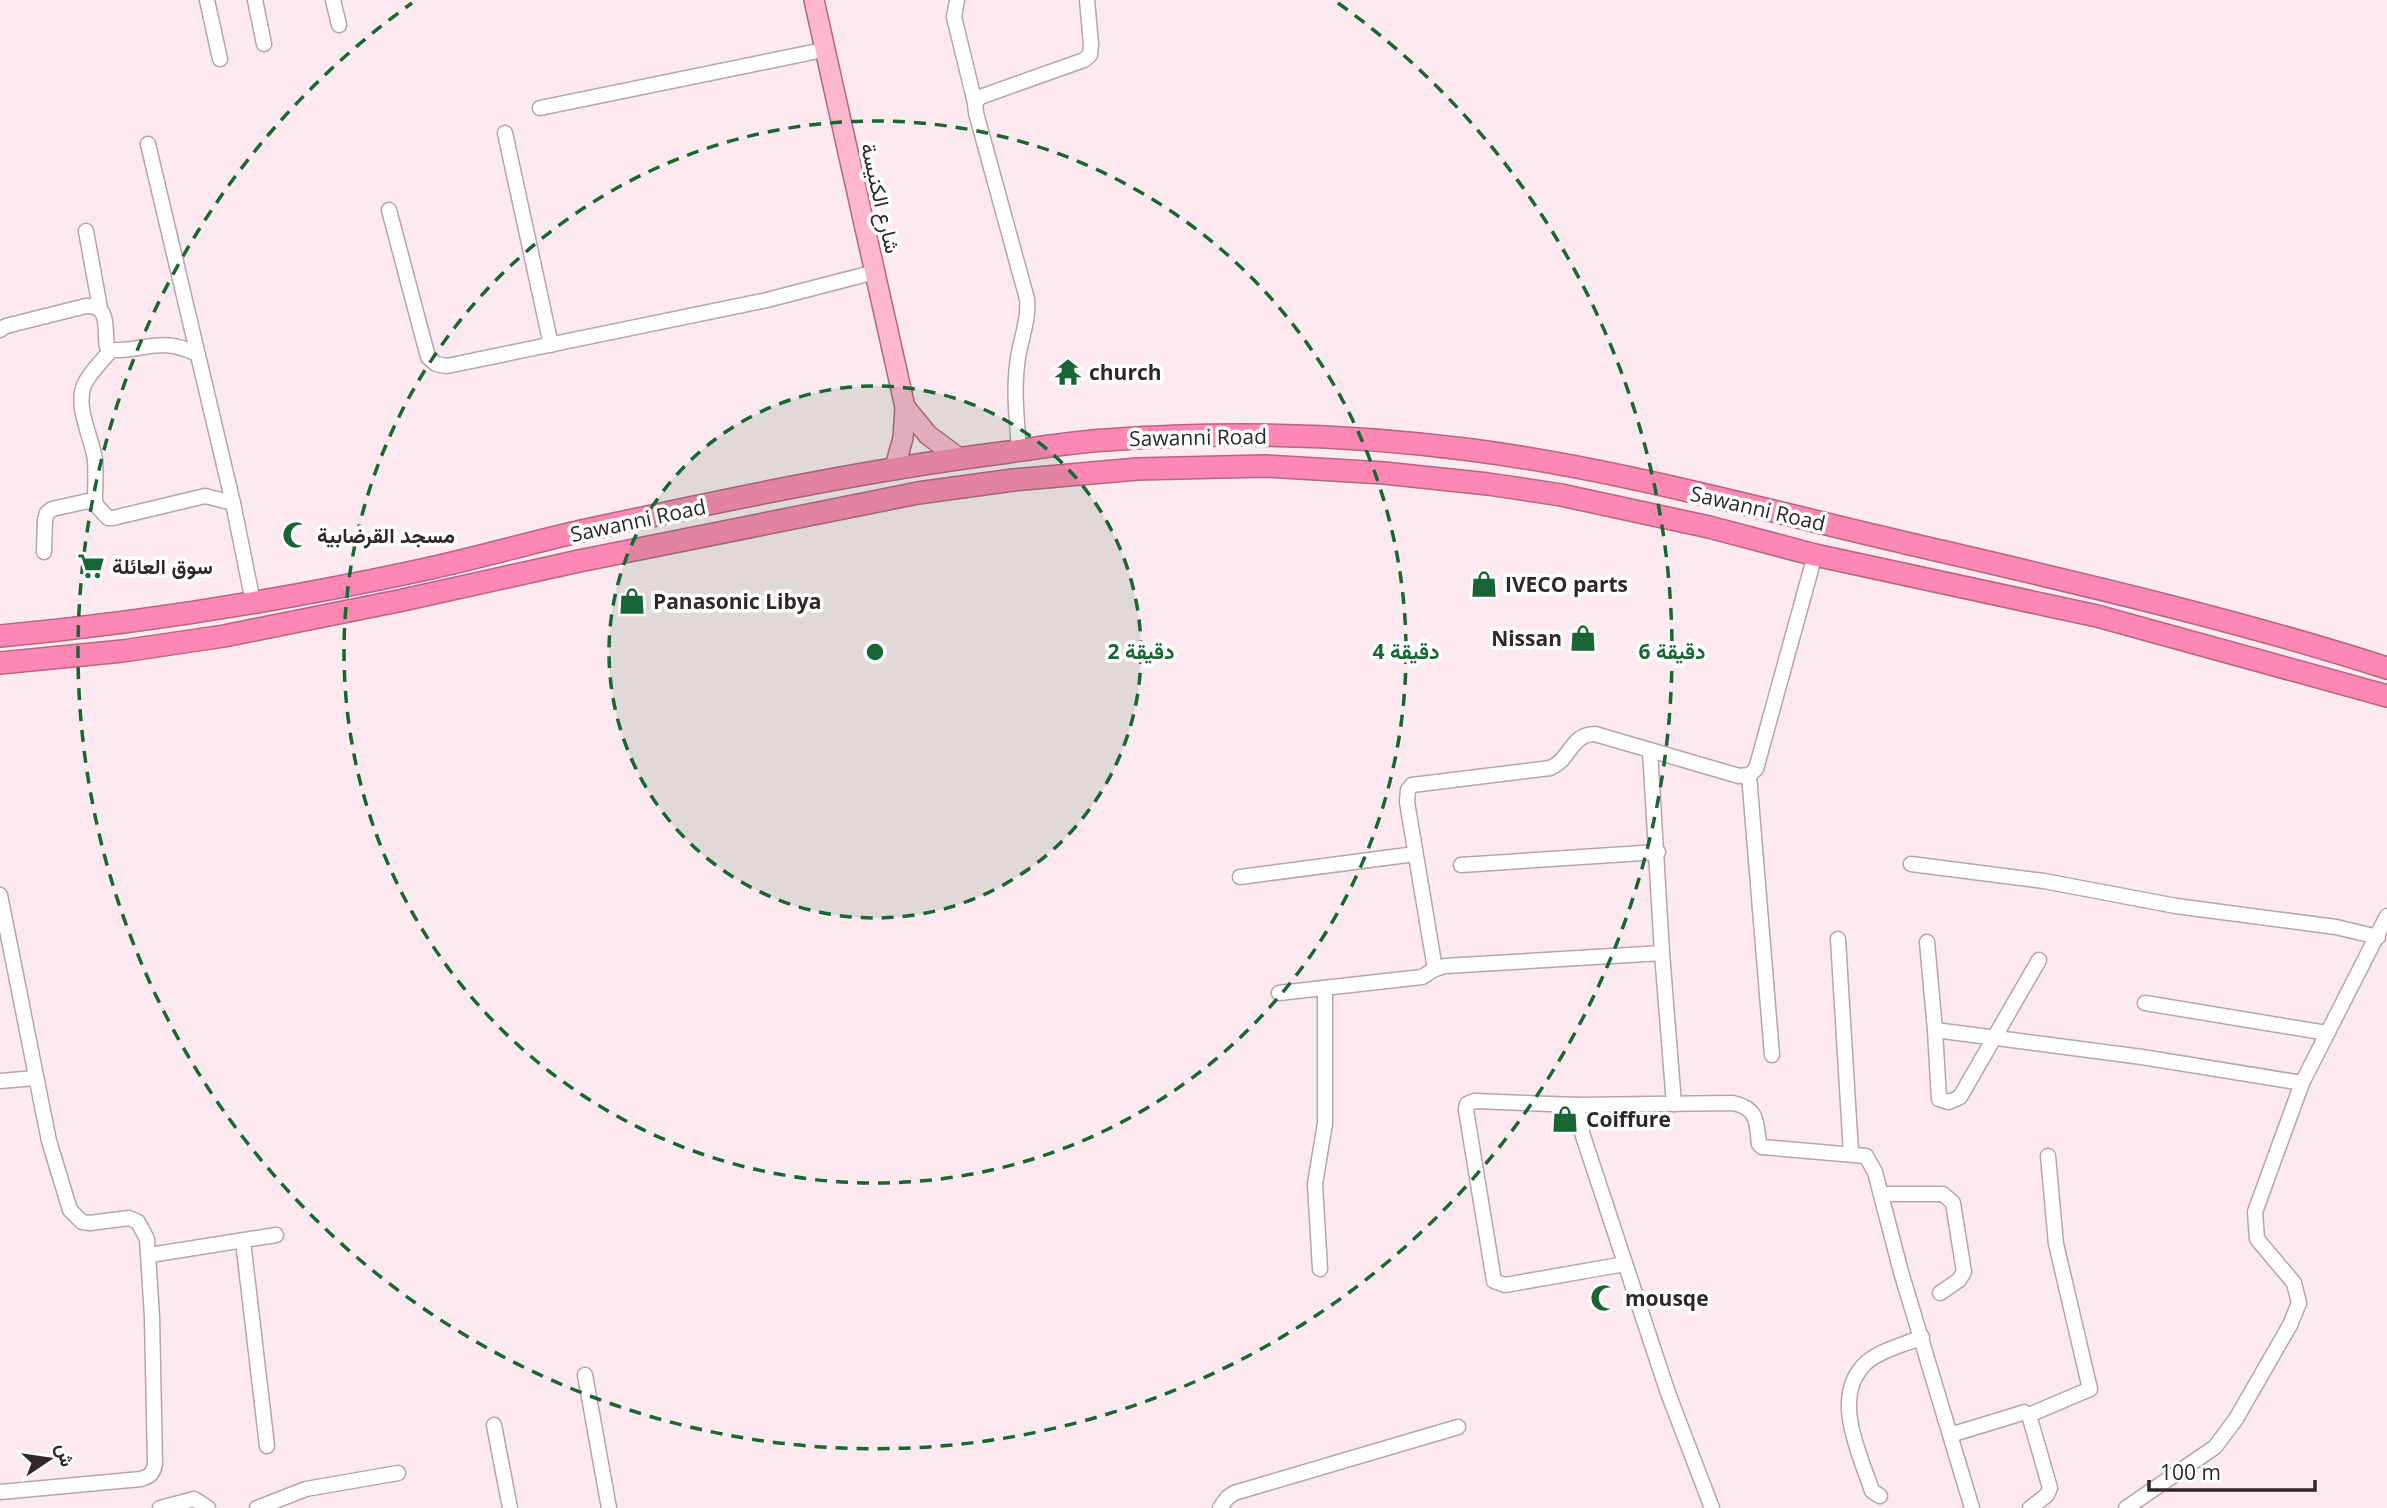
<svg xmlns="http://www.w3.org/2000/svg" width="2387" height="1508" font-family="'Open Sans',Vazirmatn,sans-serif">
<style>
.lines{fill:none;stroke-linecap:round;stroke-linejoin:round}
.minor-casing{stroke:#b9a4aa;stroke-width:17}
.major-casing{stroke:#b66583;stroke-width:22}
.highway-casing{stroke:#b66583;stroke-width:24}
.minor{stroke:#fff;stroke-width:14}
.major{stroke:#feb7d1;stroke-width:19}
.highway{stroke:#fe87b3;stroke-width:21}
.ring{fill:none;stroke:#186635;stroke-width:3.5;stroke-dasharray:12 9}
.labels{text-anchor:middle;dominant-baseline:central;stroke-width:7;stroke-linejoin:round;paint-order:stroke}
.street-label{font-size:21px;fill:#2f272a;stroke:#fff}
.poi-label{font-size:21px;font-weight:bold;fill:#2f272a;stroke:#fff;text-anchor:start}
.centre{fill:#186635;stroke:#fff;stroke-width:3.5}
.ring-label{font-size:21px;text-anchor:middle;font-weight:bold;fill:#186635;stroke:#fff;stroke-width:7;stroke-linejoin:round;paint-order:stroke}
</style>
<rect width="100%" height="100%" fill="#fceaf0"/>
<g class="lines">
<defs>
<g id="minor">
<polyline points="207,0 220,59"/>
<polyline points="255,0 264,44"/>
<polyline points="333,0 339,25"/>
<polyline points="957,0 954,17 975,103"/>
<polyline points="540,108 823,50"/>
<polyline points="505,133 551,345"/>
<polyline points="148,144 233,503 253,602"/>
<polyline points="389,210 428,357 436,364 447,366 767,300 875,272"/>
<polyline points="86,231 100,308"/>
<path d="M 0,330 L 6,326 L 86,306 C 111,305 104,329 107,347 L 111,350 C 147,351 160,336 197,354"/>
<path d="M 1019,450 C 1017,420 1013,389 1018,358 C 1021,338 1029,320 1027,299 L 976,113 L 975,103 L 980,97 L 1084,60 L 1090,55 L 1091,44 L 1087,0"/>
<path d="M 95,504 C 95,489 96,475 95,460 C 92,437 75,408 84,385 C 90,372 102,361 111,350"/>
<polyline points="44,552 45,520 47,513 52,509 88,501 95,504 108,518 113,518 205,496 233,503"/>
<polyline points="1650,750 1662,953 1674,1104"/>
<polyline points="1749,775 1772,1055"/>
<polyline points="1911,864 2044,881 2176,906 2336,927 2378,937"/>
<polyline points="1461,865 1658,852"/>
<polyline points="1240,877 1415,854"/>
<path d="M 0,895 L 49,1141 L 70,1210 L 82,1222 L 90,1223 L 129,1218 L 138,1222 L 147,1239 L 152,1317 L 155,1464 C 153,1474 150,1476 141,1479 L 0,1492"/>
<polyline points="1838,939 1851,1153"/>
<polyline points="1927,942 1935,1030 2142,1057 2302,1083"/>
<path d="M 1435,969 L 1407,802 L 1408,790 L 1412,785 L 1550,768 C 1571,760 1570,734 1595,734 L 1739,776 L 1749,775 L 1756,769 L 1815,555"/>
<polyline points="1279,993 1422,977 1435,969 1445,966 1662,953"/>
<polyline points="2145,1003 2327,1033"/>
<polyline points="1935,1030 1939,1099 1949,1102 1960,1097 2039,960"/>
<polyline points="0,1081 35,1078"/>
<polyline points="1576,1105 1583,1136 1668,1393 1712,1508"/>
<polyline points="1881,1194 1943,1194 1953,1203 1964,1272 1959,1280 1940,1293"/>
<polyline points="243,1241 267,1446"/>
<polyline points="150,1255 276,1235"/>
<path d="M 1625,1264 L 1505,1285 L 1494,1281 L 1466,1110 L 1467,1104 L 1474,1101 L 1576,1105 L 1733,1103 C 1759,1109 1756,1122 1759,1144 L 1762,1147 L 1866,1156 L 1875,1172 L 1901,1272 L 1972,1508"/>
<polyline points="1320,1269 1315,1184 1325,1123 1325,988"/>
<polyline points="585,1375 609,1508"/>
<polyline points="2029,1415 2050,1488 2047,1495 2030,1508"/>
<polyline points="494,1425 510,1508"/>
<polyline points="1950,1435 2019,1414 2024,1412 2029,1415 2090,1389 2056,1244 2048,1156"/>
<path d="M 1880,1496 L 1872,1491 C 1860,1454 1832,1400 1863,1366 C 1876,1351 1904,1345 1922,1337"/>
<polyline points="160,1508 194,1499 208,1508"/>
<polyline points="257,1508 306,1489 398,1473"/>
<polyline points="1220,1508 1227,1498 1234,1493 1458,1427"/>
<polyline points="2126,1508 2215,1447 2236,1419 2290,1325 2299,1303 2294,1283 2257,1239 2255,1212 2302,1083 2387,916"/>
</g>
<g id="major">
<polyline points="814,0 905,407 903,438 895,467"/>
<polyline points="905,407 928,435 959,458"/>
</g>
<g id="highway">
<path d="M 0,636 C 142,623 283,600 422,570 C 474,559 525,544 577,532 C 720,501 864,470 1009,452 C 1041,447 1074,442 1106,440 C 1227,431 1351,434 1472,450 C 1617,469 1760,509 1902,542 C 2064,580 2228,617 2387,668"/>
<polyline points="0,663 123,651 224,636 403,600 579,561 918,493 1013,480 1137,469 1265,466 1384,473 1488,484 1561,495 1709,527 1815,555 2097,616 2387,696"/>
</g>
</defs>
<!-- minor casing -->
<use href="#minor" class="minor-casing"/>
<!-- major casing -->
<use href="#major" class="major-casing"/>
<!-- highway casing -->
<use href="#highway" class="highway-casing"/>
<!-- minor -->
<use href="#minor" class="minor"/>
<!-- major -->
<use href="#major" class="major"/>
<!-- highway -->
<use href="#highway" class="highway"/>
</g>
<!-- distance rings -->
<circle cx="875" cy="652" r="266" fill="#186635" fill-opacity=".12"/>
<g class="ring">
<circle cx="875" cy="652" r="266"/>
<circle cx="875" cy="652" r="531"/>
<path d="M1338 3A797 797 0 1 1 412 3"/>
</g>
<!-- icons -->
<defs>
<symbol id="temple-bare" viewBox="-9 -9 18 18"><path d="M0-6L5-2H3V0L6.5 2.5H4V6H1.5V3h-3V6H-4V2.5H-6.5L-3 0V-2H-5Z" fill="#186635" stroke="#fff" stroke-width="2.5" paint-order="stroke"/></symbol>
<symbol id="mosque-bare" viewBox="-9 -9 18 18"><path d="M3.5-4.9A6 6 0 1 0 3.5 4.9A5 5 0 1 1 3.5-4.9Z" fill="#186635" stroke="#fff" stroke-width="2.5" paint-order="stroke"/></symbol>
<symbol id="supermarket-bare" viewBox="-9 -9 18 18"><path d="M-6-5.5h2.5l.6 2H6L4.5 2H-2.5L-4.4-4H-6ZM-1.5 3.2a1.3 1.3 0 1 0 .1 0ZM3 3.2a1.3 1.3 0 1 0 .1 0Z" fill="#186635" stroke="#fff" stroke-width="2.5" paint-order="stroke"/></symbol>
<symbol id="shop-bare" viewBox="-9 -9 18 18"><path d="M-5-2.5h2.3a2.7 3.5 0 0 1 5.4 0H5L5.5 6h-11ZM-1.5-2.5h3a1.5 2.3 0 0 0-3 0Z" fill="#186635" stroke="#fff" stroke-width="2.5" paint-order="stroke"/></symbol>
</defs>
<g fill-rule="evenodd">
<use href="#temple-bare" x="1049" y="353" width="38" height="38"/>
<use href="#mosque-bare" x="277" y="516" width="38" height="38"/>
<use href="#supermarket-bare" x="72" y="547" width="38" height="38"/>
<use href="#shop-bare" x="1465" y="565" width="38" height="38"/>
<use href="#shop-bare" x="613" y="582" width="38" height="38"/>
<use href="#shop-bare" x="1564" y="619" width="38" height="38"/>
<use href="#shop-bare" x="1546" y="1100" width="38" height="38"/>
<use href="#mosque-bare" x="1585" y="1279" width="38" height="38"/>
</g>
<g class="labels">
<!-- street labels -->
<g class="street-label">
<text transform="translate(881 198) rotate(77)">شارع الكنيسة</text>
<text transform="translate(1198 437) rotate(-1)">Sawanni Road</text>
<text transform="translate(1758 508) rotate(13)">Sawanni Road</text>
<text transform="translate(638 520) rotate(-12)">Sawanni Road</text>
</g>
<!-- poi labels -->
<g class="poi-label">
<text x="1089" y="372">church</text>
<text x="317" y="535">مسجد القرضابية</text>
<text x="112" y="566">سوق العائلة</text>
<text x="1505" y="584">IVECO parts</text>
<text x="653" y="601">Panasonic Libya</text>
<text x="1562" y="638" text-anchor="end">Nissan</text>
<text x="1586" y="1119">Coiffure</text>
<text x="1625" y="1298">mousqe</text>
</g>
</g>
<circle cx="875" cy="652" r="10" class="centre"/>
<g class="ring-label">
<text x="1141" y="659">2 دقيقة</text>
<text x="1406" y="659">4 دقيقة</text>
<text x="1672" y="659">6 دقيقة</text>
</g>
<!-- north arrow -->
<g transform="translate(49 1459) rotate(77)" stroke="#ffffff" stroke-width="5" paint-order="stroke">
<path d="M0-5L12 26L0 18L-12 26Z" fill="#2f272a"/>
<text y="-10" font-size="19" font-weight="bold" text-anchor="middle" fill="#2f272a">ش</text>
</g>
<!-- scale -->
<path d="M2149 1480v10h166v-10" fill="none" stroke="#2f272a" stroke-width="3.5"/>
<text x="2160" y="1480" font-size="21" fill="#2f272a" stroke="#ffffff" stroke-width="5" paint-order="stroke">100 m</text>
</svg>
